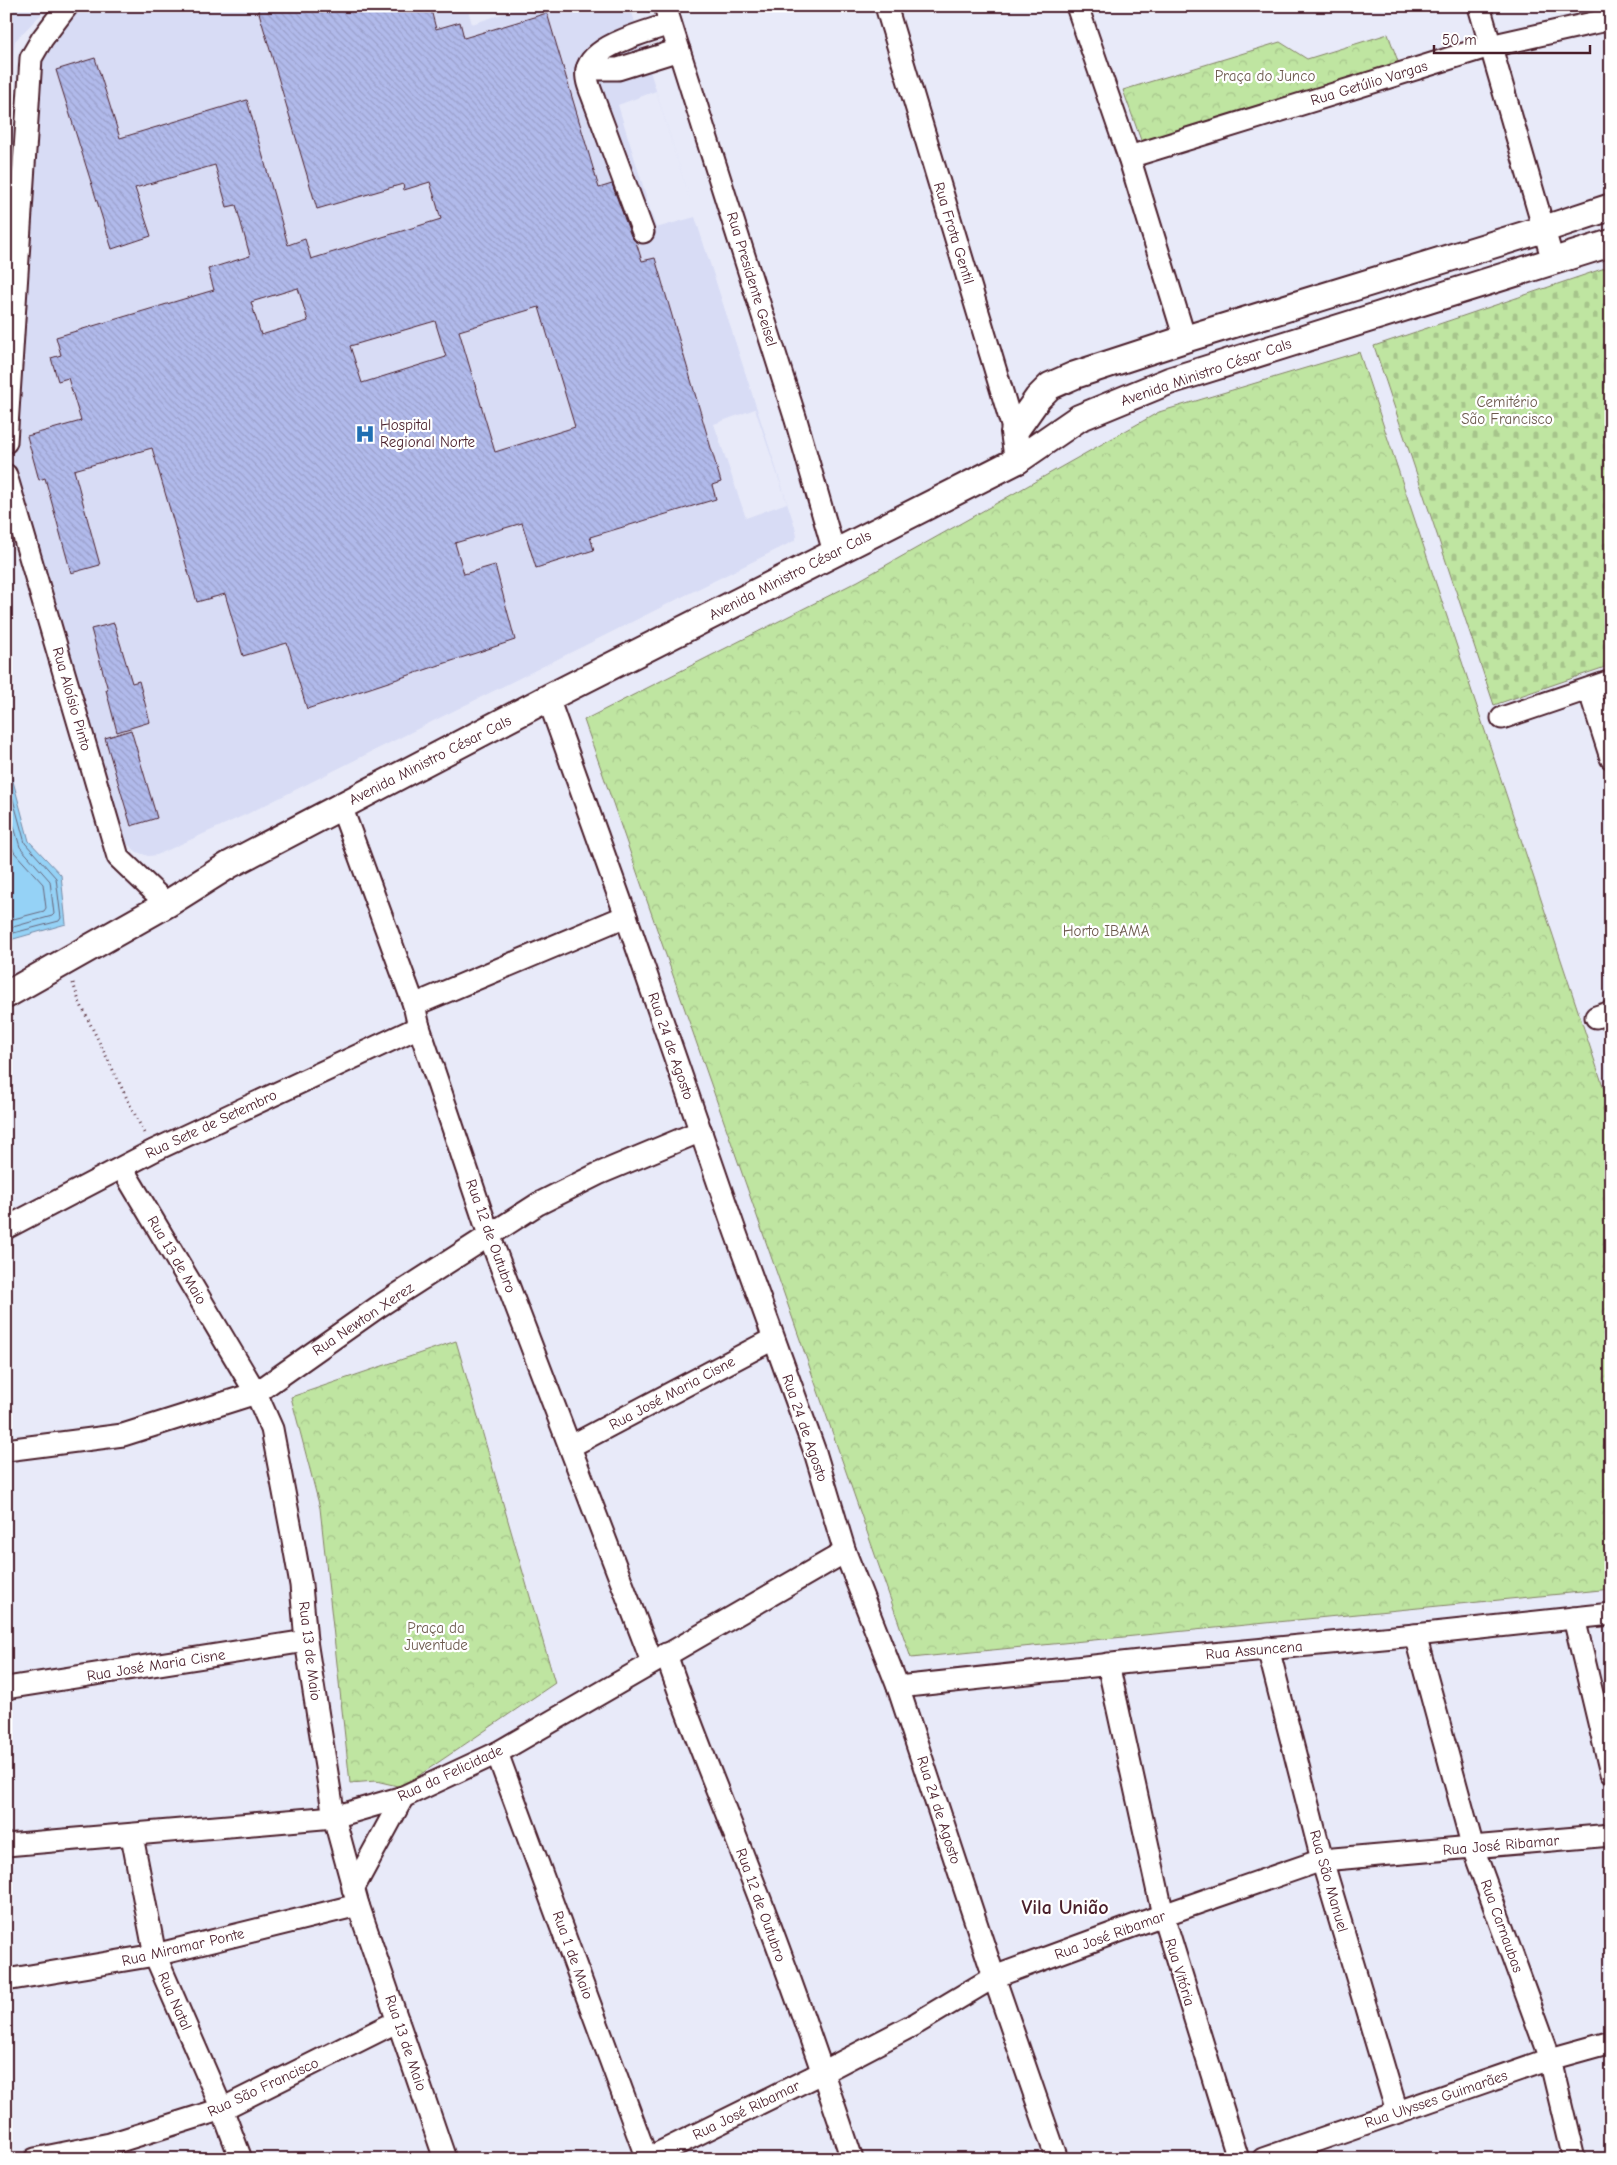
<svg xmlns="http://www.w3.org/2000/svg" width="1617" height="2165" font-family="'Comic Neue',sans-serif">
<style>
.built{fill:#d8dcf5;fill-rule:evenodd}
.cemetery{fill:url(#cemetery-stones);stroke:#848266}
.park{fill:url(#park-crowns);stroke:#848266}
.water{fill:#95d2f6;stroke:#778aa5}
.lines{fill:none;stroke-linecap:round;stroke-linejoin:round}
.shore{stroke:#68677c;stroke-width:1}
.building{fill:url(#building-back-hatch);stroke:#4a1f2b;fill-rule:evenodd}
.minor-casing{stroke:#4a1f2b;stroke-width:25}
.major-casing{stroke:#4a1f2b;stroke-width:30}
.path{stroke:#4a1f2b;stroke-width:3;stroke-dasharray:1 4;stroke-linecap:butt}
.minor{stroke:#fff;stroke-width:21}
.major{stroke:#fff;stroke-width:26}
.labels{text-anchor:middle;dominant-baseline:central;stroke-width:4.5;stroke-linejoin:round;paint-order:stroke}
.park-label{font-size:15px;fill:#6d5a4e;stroke:#fff}
.street-label{font-size:15px;fill:#4a1f2b;stroke:#fff}
.poi-label{font-size:15px;fill:#4a1f2b;stroke:#fff;text-anchor:start}
.district-label{font-size:20px;font-weight:bold;fill:#4a1f2b;stroke:#fff}
</style>
<defs>
<pattern id="cemetery-stones" width="16" height="16" patternUnits="userSpaceOnUse" patternTransform="scale(1.25)"><rect width="16" height="16" fill="#bfe5a1"/><path d="M2 7V4a2 2 0 0 1 4 0v3zM10 15v-3a2 2 0 0 1 4 0v3z" fill="#a6c48b"/></pattern>
<pattern id="park-crowns" width="20" height="18" patternUnits="userSpaceOnUse" patternTransform="scale(1.25)"><rect width="20" height="18" fill="#bfe5a1"/><path d="M2 6a3 3 0 1 1 6 0M12 15a3 3 0 1 1 6 0" fill="none" stroke="#a6c48b"/></pattern>
<pattern id="building-back-hatch" width="6" height="6" patternUnits="userSpaceOnUse" patternTransform="scale(1.25)"><rect width="6" height="6" fill="#b1baeb"/><path d="M-1 5l2 2M0 0l6 6M5-1l2 2" fill="none" stroke="#9a9fca"/></pattern>
</defs>
<rect width="100%" height="100%" fill="#e8eaf9"/>
<filter id="ink" filterUnits="userSpaceOnUse"><feTurbulence type="fractalNoise" baseFrequency=".02" numOctaves="2"/><feDisplacementMap in="SourceGraphic" scale="10" xChannelSelector="R" yChannelSelector="G"/><feConvolveMatrix kernelMatrix="1 2 1 2 8 2 1 2 1" color-interpolation-filters="sRGB"/></filter>
<g filter="url(#ink)">
<!-- built -->
<g class="built">
<polygon points="6,6 49,6 15,41 6,119"/>
<path d="M 77,6 L 467,6 L 472,24 L 527,6 L 630,6 L 695,217 L 795,527 L 797,536 L 794,541 L 247,814 L 157,855 L 148,856 L 137,852 L 126,843 L 117,832 L 11,455 L 38,60 ZM 656,91 L 695,217 L 656,228 L 618,105 ZM 755,409 L 787,503 L 746,518 L 714,424 Z"/>
</g>
<!-- cemetery -->
<polygon class="cemetery" points="1611,266 1611,665 1494,705 1374,346"/>
<!-- park -->
<g class="park">
<polygon points="1388,34 1399,64 1142,143 1123,90 1280,42 1307,59"/>
<polygon points="1359,352 1611,1110 1611,1589 911,1658 584,720 858,581 1159,412"/>
<polygon points="456,1341 555,1683 402,1787 376,1781 350,1783 320,1508 291,1397"/>
</g>
<!-- water -->
<polygon class="water" points="6,755 29,841 61,875 66,924 10,940 6,939"/>
<g class="lines">
<!-- shore -->
<g class="shore">
<polyline points="6,774 25,843 56,878 61,918 59,921 6,935"/>
<polyline points="6,799 20,847 50,881 54,914 52,916 6,929"/>
<polyline points="6,827 14,852 43,884 46,908 44,911 6,921"/>
</g>
</g>
<!-- building -->
<g class="building">
<path d="M 257,6 L 430,6 L 436,29 L 460,22 L 464,38 L 547,13 L 599,188 L 612,184 L 631,236 L 636,242 L 642,261 L 655,258 L 721,482 L 712,485 L 716,499 L 590,537 L 594,550 L 536,568 L 522,523 L 455,543 L 464,574 L 495,565 L 515,640 L 307,709 L 287,643 L 243,656 L 225,594 L 197,602 L 152,448 L 74,470 L 100,565 L 71,573 L 45,478 L 39,480 L 27,436 L 81,421 L 68,378 L 58,381 L 51,358 L 61,355 L 56,337 L 214,290 L 208,269 L 250,256 L 236,205 L 227,207 L 215,165 L 135,188 L 151,236 L 112,249 L 56,70 L 95,58 L 120,138 L 247,100 L 288,245 L 305,239 L 311,259 L 441,219 L 430,182 L 404,190 L 403,184 L 317,209 ZM 298,288 L 308,321 L 261,335 L 251,302 ZM 539,307 L 575,427 L 495,452 L 459,331 ZM 435,321 L 446,357 L 362,383 L 350,346 Z"/>
<polygon points="114,623 132,683 139,681 150,722 117,732 106,690 108,690 91,629"/>
<polygon points="131,730 157,818 131,826 105,738"/>
</g>
<g class="lines">
<defs>
<g id="minor">
<polyline points="665,6 796,420 834,552"/>
<polyline points="886,6 1014,432"/>
<polyline points="1077,6 1129,157 1185,339"/>
<polyline points="1479,6 1553,261"/>
<polyline points="587,69 618,69 679,50"/>
<polyline points="1129,157 1490,46 1611,19"/>
<path d="M 643,232 L 594,100 C 591,91 585,80 587,70 C 592,45 649,31 670,24"/>
<polyline points="6,442 31,58 42,39 67,6"/>
<polyline points="6,475 118,857 167,904"/>
<polyline points="1589,689 1611,758"/>
<polyline points="548,698 626,916 735,1231 815,1452 845,1552 898,1687 994,1977 1057,2159"/>
<polyline points="1502,718 1611,681"/>
<polyline points="341,806 414,1005 419,1027 489,1235 652,1662"/>
<polyline points="414,1005 626,916"/>
<polyline points="1596,1017 1611,1012"/>
<polyline points="122,1168 256,1393 272,1429 291,1529 301,1585 306,1641 334,1817 358,1905 445,2159"/>
<polyline points="6,1228 153,1151 419,1027"/>
<polyline points="571,1446 773,1339"/>
<polyline points="6,1450 123,1435 256,1393 378,1307 538,1204 598,1174 701,1131"/>
<polyline points="1574,1618 1611,1773"/>
<polyline points="1415,1635 1473,1848 1550,2059 1574,2159"/>
<polyline points="1268,1648 1322,1860 1397,2112"/>
<path d="M 666,1654 C 690,1726 720,1795 747,1866 C 785,1962 819,2060 852,2159"/>
<polyline points="1108,1664 1163,1915 1238,2159"/>
<polyline points="898,1687 1149,1660 1415,1635 1611,1614"/>
<polyline points="6,1688 306,1641"/>
<polyline points="497,1753 647,2159 823,2072 917,2023 994,1977 1163,1915 1322,1860 1611,1835"/>
<polyline points="132,1836 155,1955 222,2109 241,2159"/>
<polyline points="6,1845 334,1817 403,1797 497,1753 845,1552"/>
<polyline points="353,1889 403,1797"/>
<polyline points="6,1980 155,1955 358,1905"/>
<polyline points="35,2159 110,2144 222,2109 398,2021"/>
<polyline points="1263,2159 1550,2059 1611,2042"/>
</g>
<g id="major">
<polyline points="1018,460 1014,432 1038,398 1050,386 1075,375 1185,339 1544,229 1611,207"/>
<polyline points="6,995 167,904 229,865 548,698 1018,460 1079,418 1169,381 1611,243"/>
</g>
</defs>
<!-- minor casing -->
<use href="#minor" class="minor-casing"/>
<!-- major casing -->
<use href="#major" class="major-casing"/>
<!-- path -->
<polyline class="path" points="73,983 79,1001 144,1133"/>
<!-- minor -->
<use href="#minor" class="minor"/>
<!-- major -->
<use href="#major" class="major"/>
</g>
</g>
<!-- icons -->
<defs>
<symbol id="hospital-bare" viewBox="-9 -9 18 18"><path d="M-5-5h3v3.5h4V-5h3V5h-3V1.5h-4V5h-3Z" fill="#1f6fb2" stroke="#fff" stroke-width="2.5" paint-order="stroke"/></symbol>
</defs>
<g fill-rule="evenodd">
<use href="#hospital-bare" x="351" y="420" width="28" height="28"/>
</g>
<g class="labels">
<!-- park labels -->
<g class="park-label">
<text x="1265" y="76">Praça do Junco</text>
<text x="1507" y="402">Cemitério<tspan x="1507" dy="17">São Francisco</tspan></text>
<text x="1106" y="931">Horto IBAMA</text>
<text x="436" y="1628">Praça da<tspan x="436" dy="17">Juventude</tspan></text>
</g>
<!-- street labels -->
<g class="street-label">
<text transform="translate(1369 83) rotate(-17)">Rua Getúlio Vargas</text>
<text transform="translate(954 233) rotate(73)">Rua Frota Gentil</text>
<text transform="translate(752 279) rotate(73)">Rua Presidente Geisel</text>
<text transform="translate(1206 372) rotate(-19)">Avenida Ministro César Cals</text>
<text transform="translate(790 575) rotate(-27)">Avenida Ministro César Cals</text>
<text transform="translate(72 699) rotate(74)">Rua Aloísio Pinto</text>
<text transform="translate(430 760) rotate(-27)">Avenida Ministro César Cals</text>
<text transform="translate(671 1046) rotate(71)">Rua 24 de Agosto</text>
<text transform="translate(211 1124) rotate(-25)">Rua Sete de Setembro</text>
<text transform="translate(491 1236) rotate(70)">Rua 12 de Outubro</text>
<text transform="translate(177 1260) rotate(59)">Rua 13 de Maio</text>
<text transform="translate(363 1319) rotate(-34)">Rua Newton Xerez</text>
<text transform="translate(672 1393) rotate(-28)">Rua José Maria Cisne</text>
<text transform="translate(805 1428) rotate(71)">Rua 24 de Agosto</text>
<text transform="translate(1254 1650) rotate(-5)">Rua Assuncena</text>
<text transform="translate(310 1651) rotate(83)">Rua 13 de Maio</text>
<text transform="translate(156 1665) rotate(-9)">Rua José Maria Cisne</text>
<text transform="translate(450 1773) rotate(-25)">Rua da Felicidade</text>
<text transform="translate(939 1810) rotate(72)">Rua 24 de Agosto</text>
<text transform="translate(1501 1845) rotate(-5)">Rua José Ribamar</text>
<text transform="translate(1329 1881) rotate(74)">Rua São Manuel</text>
<text transform="translate(761 1905) rotate(70)">Rua 12 de Outubro</text>
<text transform="translate(1502 1926) rotate(70)">Rua Carnaubas</text>
<text transform="translate(1110 1935) rotate(-20)">Rua José Ribamar</text>
<text transform="translate(183 1947) rotate(-13)">Rua Miramar Ponte</text>
<text transform="translate(573 1955) rotate(70)">Rua 1 de Maio</text>
<text transform="translate(1180 1972) rotate(73)">Rua Vitória</text>
<text transform="translate(175 2001) rotate(66)">Rua Natal</text>
<text transform="translate(406 2043) rotate(71)">Rua 13 de Maio</text>
<text transform="translate(263 2087) rotate(-25)">Rua São Francisco</text>
<text transform="translate(1436 2099) rotate(-19)">Rua Ulysses Guimarães</text>
<text transform="translate(746 2110) rotate(-26)">Rua José Ribamar</text>
</g>
<!-- poi labels -->
<g class="poi-label">
<text x="380" y="425">Hospital<tspan x="380" dy="17">Regional Norte</tspan></text>
</g>
<!-- district labels -->
<g class="district-label">
<text x="1065" y="1907">Vila União</text>
</g>
</g>
<!-- margin -->
<rect width="1617" height="2165" fill="none" stroke="#fff" stroke-width="25"/>
<rect x="12" y="12" width="1592" height="2140" fill="none" stroke="#4a1f2b" stroke-width="2" filter="url(#ink)"/>
<!-- scale -->
<path d="M1434 45v8h156v-8" fill="none" stroke="#4a1f2b" stroke-width="2.5"/>
<text x="1442" y="45" font-size="15" fill="#4a1f2b" stroke="#ffffff" stroke-width="4" paint-order="stroke">50 m</text>
</svg>
